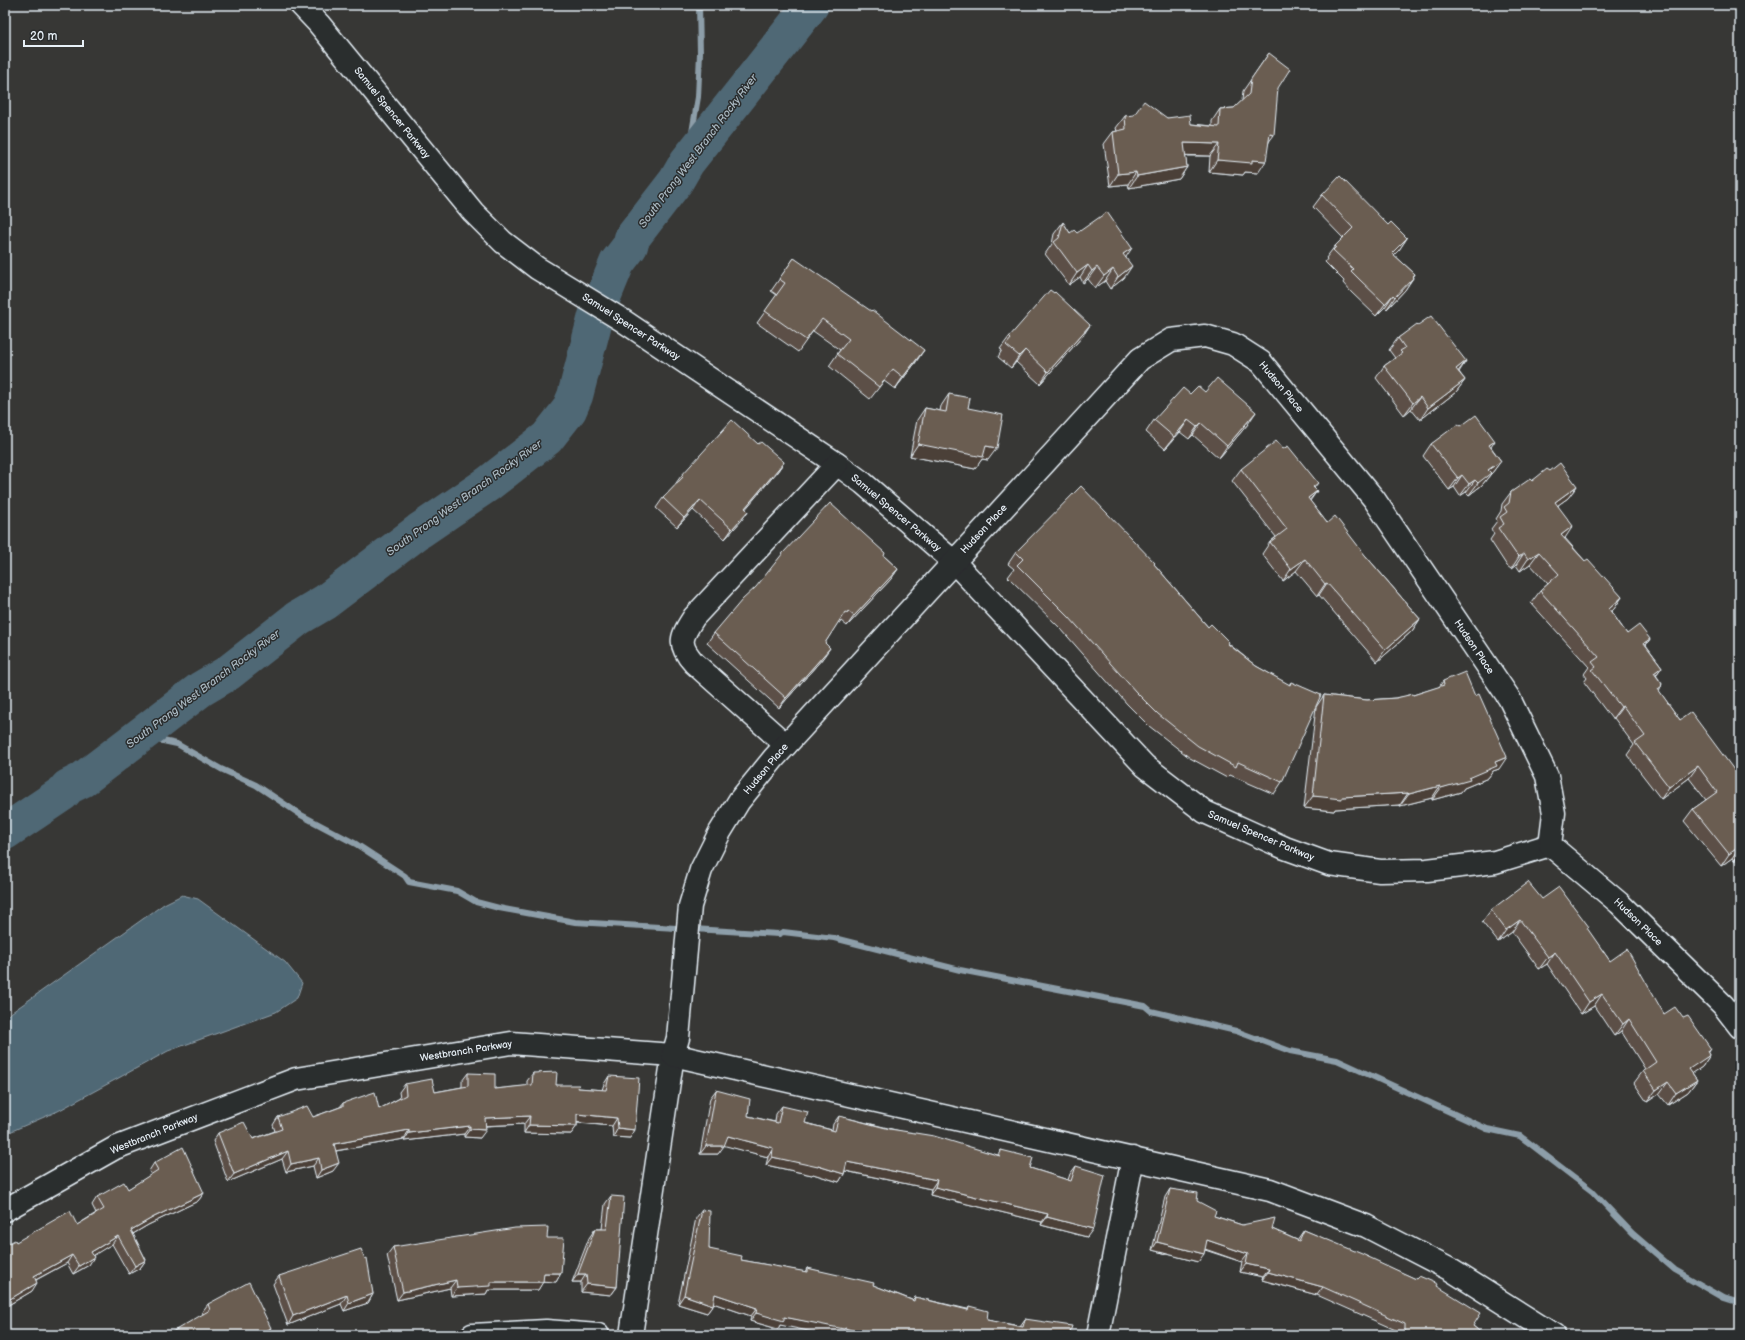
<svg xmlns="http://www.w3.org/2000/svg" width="1745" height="1340" font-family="'Balsamiq Sans',sans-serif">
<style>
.water{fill:#506774;stroke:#8d9ea9}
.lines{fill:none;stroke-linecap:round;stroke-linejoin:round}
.stream{stroke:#8d9ea9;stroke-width:6}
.river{stroke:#506774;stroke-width:36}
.minor-casing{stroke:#e8f1f8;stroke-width:25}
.minor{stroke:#2a2d2e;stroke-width:22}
.wall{fill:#5c5046;stroke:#e8f1f8}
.shaded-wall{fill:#4b4139;stroke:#e8f1f8}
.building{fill:#6b5d51;stroke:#e8f1f8}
.labels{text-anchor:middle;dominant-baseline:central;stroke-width:3;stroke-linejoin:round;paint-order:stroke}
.street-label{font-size:10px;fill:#e8f1f8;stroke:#2a2d2e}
.water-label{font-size:11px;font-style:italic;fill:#abbac3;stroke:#2a2d2e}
</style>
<rect width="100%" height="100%" fill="#373735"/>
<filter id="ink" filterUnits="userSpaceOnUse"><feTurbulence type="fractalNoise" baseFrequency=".025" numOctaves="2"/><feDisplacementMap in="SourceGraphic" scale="8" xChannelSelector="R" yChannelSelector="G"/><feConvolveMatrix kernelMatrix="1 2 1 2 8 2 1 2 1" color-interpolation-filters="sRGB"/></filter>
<g filter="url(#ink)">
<!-- water -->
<polygon class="water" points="182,895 198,899 285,962 302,983 297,998 276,1012 168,1051 58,1111 5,1134 5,1017 164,904"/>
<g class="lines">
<!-- stream -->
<g class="stream">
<polyline points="687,162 698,97 700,53 699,5"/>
<polyline points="140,736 177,744 221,769 256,785 301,815 356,844 405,876 409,882 457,891 476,902 499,908 575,922 779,934 783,932 834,938 960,970 1145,1006 1151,1011 1236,1031 1290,1051 1337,1060 1487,1129 1520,1136 1592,1191 1632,1233 1675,1270 1724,1298 1740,1303"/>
</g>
<!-- river -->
<polyline class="river" points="5,832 63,793 68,787 82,780 201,689 228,673 298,618 325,602 419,531 488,484 547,438 569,410 575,396 597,312 617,263 630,246 632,238 676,181 687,162 811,5"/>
<defs>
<g id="minor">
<polyline points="301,5 319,24 473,212 503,242 537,268 622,320 837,464 863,483 954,562 1145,766 1205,812 1285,848 1329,864 1380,871 1427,870 1495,862 1550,845"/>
<path d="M 786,745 L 694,663 C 677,644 681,637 694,617 L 837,464"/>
<polyline points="5,1210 115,1148 296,1079 511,1043 673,1055 631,1335"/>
<polyline points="472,1335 546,1331 598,1335"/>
<polyline points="1098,1335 1133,1158"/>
<polyline points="1554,1335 1451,1270 1366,1226 1270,1190 673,1055 678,1038 690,906 701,870 720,832 739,801 774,758 1140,359 1171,340 1205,336 1233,344 1261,362 1374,499 1509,698 1547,776 1554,813 1550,845 1619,903 1723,1005 1740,1027"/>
</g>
</defs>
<!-- minor casing -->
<use href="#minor" class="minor-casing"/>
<!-- minor -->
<use href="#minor" class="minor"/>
</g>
<!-- wall -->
<g class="wall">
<polygon points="1269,53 1269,142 1258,173 1245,172 1243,175 1209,172 1210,156 1185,156 1187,167 1179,179 1129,188 1128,184 1110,186 1104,144 1113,132 1117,131 1116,128 1125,116 1167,118 1191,124 1212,126 1212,121 1220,109 1234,108 1242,101 1243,91"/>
<polygon points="1322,195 1388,225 1407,238 1399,250 1394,255 1415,274 1405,290 1387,309 1385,307 1376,316 1351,292 1343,283 1344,281 1325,262 1327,259 1326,258 1335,246 1343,238 1313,207"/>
<polygon points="1063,222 1070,233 1077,233 1126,257 1124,278 1110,289 1105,281 1095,288 1088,279 1083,283 1080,277 1069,285 1045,254 1052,244 1054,234"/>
<polygon points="794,258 916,362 895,389 884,381 870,399 829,366 840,350 813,331 798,352 757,323 777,295 771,291"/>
<polygon points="1090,325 1082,337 1040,384 1016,362 1011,368 998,357 1002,350 1000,349 1009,337"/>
<polygon points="1418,325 1466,361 1459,372 1465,380 1456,392 1420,420 1411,409 1404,415 1376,378 1384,366 1395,358 1389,350 1398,338"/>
<polygon points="1205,392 1248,424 1219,458 1193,435 1189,439 1180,432 1165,449 1146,432 1154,420 1190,394"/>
<polygon points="949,394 968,408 988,460 982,459 975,469 910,456 917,420 925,408 940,411 941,406"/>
<polygon points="1461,426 1491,447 1501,461 1492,473 1490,475 1482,485 1469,495 1466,492 1460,496 1454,487 1449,490 1423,456 1431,444"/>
<polygon points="758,444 784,462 777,472 745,509 748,511 741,521 725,539 693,510 677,527 656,508 663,498 675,486 674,486 681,476"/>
<polygon points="1283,449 1318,483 1314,488 1317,491 1310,501 1327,523 1365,555 1420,619 1412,631 1377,662 1319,595 1317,596 1296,571 1283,581 1262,554 1270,542 1276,537 1232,481 1241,469"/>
<polygon points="1550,471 1577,486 1568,498 1558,505 1565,538 1585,561 1622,597 1614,609 1611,611 1627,634 1650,639 1646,645 1662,667 1656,675 1662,684 1659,691 1680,720 1737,774 1740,775 1740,856 1734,861 1732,858 1721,866 1684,821 1693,809 1706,800 1689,778 1661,799 1627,755 1634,745 1614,718 1612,719 1584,682 1587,678 1584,674 1589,667 1531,603 1540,591 1548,584 1530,564 1520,571 1516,565 1511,569 1507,566 1490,540 1494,534 1491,529 1497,521 1496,519 1501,511 1502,504 1511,492"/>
<polygon points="1016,552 1154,564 1208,627 1256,666 1289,685 1291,682 1282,782 1274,794 1230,775 1227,778 1190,758 1149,726 1127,704 1061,629 1008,577 1014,569 1008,564"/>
<polygon points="884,556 898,569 891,579 847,626 841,621 840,623 838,622 825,643 823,658 779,708 707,643 714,633"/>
<polygon points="1443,681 1499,769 1493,771 1488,778 1464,788 1461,792 1432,800 1432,798 1400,806 1400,805 1335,809 1334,811 1304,808 1316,707 1324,695 1367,700 1396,698 1413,695 1439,687"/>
<polygon points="1740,892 1740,903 1736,897"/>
<polygon points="1542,899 1587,929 1610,961 1664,1014 1709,1053 1710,1055 1702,1067 1692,1073 1697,1080 1688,1092 1668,1105 1659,1094 1647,1102 1634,1083 1643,1071 1645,1069 1621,1031 1614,1036 1594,1006 1581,1014 1547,964 1539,969 1512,932 1498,942 1482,922 1491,910"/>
<polygon points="468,1073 495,1089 527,1086 527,1081 533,1073 556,1085 578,1088 602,1090 604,1084 609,1076 630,1138 613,1137 612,1126 577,1123 577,1126 571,1134 524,1133 524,1124 486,1126 480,1138 464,1137 464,1134 404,1141 404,1139 336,1151 333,1171 316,1178 313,1166 286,1172 282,1159 228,1182 213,1141 218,1133 253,1139 275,1131 273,1125 278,1117 313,1117 340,1107 343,1103 379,1109 400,1098 399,1092 405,1084 435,1092 462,1087 462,1081"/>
<polygon points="716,1090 748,1116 775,1122 776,1114 782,1106 805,1123 832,1130 833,1124 839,1116 998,1155 1001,1150 1030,1168 1068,1180 1070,1174 1076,1166 1087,1237 1041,1225 1042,1222 930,1195 931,1189 845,1171 844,1174 839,1182 813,1174 812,1175 766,1165 768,1157 724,1145 718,1154 700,1154 710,1098"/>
<polygon points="154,1163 204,1193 198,1201 148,1225 133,1234 146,1260 140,1268 129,1274 112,1244 93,1255 89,1265 73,1274 67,1263 36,1280 32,1291 5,1307 5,1245 77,1225 96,1213 92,1205 97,1197 128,1189 151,1175 149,1171"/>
<polygon points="1170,1189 1197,1201 1214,1216 1242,1225 1272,1229 1297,1240 1304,1230 1416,1279 1437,1286 1473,1326 1484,1335 1400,1335 1400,1332 1317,1295 1262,1280 1263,1277 1240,1272 1242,1262 1205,1250 1198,1262 1152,1250 1165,1197"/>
<polygon points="611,1196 617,1287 611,1295 581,1292 581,1282 572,1282 589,1238 595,1229 602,1229 605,1204"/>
<polygon points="702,1210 709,1249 741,1260 805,1272 807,1268 873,1285 912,1300 915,1297 967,1309 969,1306 987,1320 1020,1326 1025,1319 1069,1335 780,1325 778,1329 750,1321 751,1316 713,1303 713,1305 707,1313 678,1304 696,1218"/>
<polygon points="547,1238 561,1273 556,1282 543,1281 538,1290 488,1290 486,1294 451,1296 450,1288 397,1300 387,1255 393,1247"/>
<polygon points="365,1259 373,1294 368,1303 344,1311 341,1304 288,1325 273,1284 279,1276"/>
<polygon points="208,1304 266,1335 203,1314 202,1312"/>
</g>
<!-- shaded-wall -->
<g class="shaded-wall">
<polygon points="1270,134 1274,135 1265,147"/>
<polygon points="1184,143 1219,144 1210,156 1175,155"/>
<polygon points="1217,160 1252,160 1266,161 1258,173 1245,172 1243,175 1209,172"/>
<polygon points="1187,167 1179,179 1129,188 1137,176"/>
<polygon points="1136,172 1128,184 1110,186 1118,174"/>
<polygon points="1407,238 1399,250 1384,265 1392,253"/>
<polygon points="1132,248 1124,260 1123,254"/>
<polygon points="1088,265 1080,277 1069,285 1077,273"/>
<polygon points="1132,266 1124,278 1110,289 1118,277"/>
<polygon points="1097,267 1088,279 1083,283 1092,271"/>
<polygon points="1113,269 1105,281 1095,288 1104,276"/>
<polygon points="1415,274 1409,283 1413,278 1405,290 1387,309 1395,297"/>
<polygon points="1393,295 1385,307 1376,316 1385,304"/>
<polygon points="1090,325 1082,337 1040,384 1048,372"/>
<polygon points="924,350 916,362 895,389 903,377"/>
<polygon points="1025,350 1016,362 1011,368 1019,356"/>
<polygon points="1466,361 1457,373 1456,369"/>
<polygon points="1465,380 1456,392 1420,420 1428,408"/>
<polygon points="1420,397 1411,409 1404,415 1413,403"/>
<polygon points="1256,412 1248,424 1219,458 1227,446"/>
<polygon points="1188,420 1180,432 1165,449 1174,437"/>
<polygon points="1201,423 1193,435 1189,439 1197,427"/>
<polygon points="1495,441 1487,453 1489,445"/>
<polygon points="918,444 986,446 997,448 988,460 982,459 975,469 910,456"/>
<polygon points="1501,461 1492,473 1490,475 1482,485 1469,495 1488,470"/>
<polygon points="784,462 777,472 738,518 745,508"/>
<polygon points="1462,475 1454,487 1449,490 1458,478"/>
<polygon points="1475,480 1466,492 1460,496 1469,484"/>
<polygon points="1577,486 1568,498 1547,513 1555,502"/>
<polygon points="1317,491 1308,502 1308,498"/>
<polygon points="700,500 693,510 677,527 684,518"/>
<polygon points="748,511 741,521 725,539 732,529"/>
<polygon points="1573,526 1565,538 1553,547 1561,535"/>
<polygon points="1539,552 1530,564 1520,571 1528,559"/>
<polygon points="1524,553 1516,565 1511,569 1519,557"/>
<polygon points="1305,559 1296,571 1283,581 1291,569"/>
<polygon points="898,569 891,579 847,626 854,616"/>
<polygon points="1327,583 1319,595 1317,596 1325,584"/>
<polygon points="1622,597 1614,609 1601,621 1609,609"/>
<polygon points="1420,619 1412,631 1377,662 1385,650"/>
<polygon points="1650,639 1642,651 1644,643"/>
<polygon points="830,648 823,658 779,708 786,698"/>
<polygon points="1662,667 1653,679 1654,673"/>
<polygon points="1623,706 1614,718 1612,719 1621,707"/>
<polygon points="1507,757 1499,769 1493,771 1488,778 1464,788 1461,792 1432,800 1441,788 1469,778 1495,762"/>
<polygon points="1698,766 1689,778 1661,799 1669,787"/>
<polygon points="1440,786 1432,798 1400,806 1409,794"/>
<polygon points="1408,793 1400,805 1335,809 1334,811 1304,808 1313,796 1342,797"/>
<polygon points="1740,846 1732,858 1721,866 1729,854"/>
<polygon points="1740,852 1740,856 1734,861"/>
<polygon points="1520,920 1512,932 1498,942 1506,930"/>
<polygon points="1555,952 1547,964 1539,969 1548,957"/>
<polygon points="1602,994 1594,1006 1581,1014 1589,1002"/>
<polygon points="1629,1019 1621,1031 1614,1036 1623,1024"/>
<polygon points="1711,1049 1705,1058 1710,1055 1702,1067 1681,1081 1689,1069"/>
<polygon points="1697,1080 1688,1092 1668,1105 1676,1093"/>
<polygon points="1668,1082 1659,1094 1647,1102 1656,1090"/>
<polygon points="577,1114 617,1118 612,1126 572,1122"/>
<polygon points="530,1116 524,1124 480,1126 485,1118"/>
<polygon points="529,1125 577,1126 571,1134 524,1133"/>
<polygon points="470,1126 464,1134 404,1141 409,1133"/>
<polygon points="618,1128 635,1130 630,1138 613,1137"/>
<polygon points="470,1129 486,1130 480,1138 464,1137"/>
<polygon points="409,1130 404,1139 329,1152 334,1144"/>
<polygon points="728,1136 773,1148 768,1157 722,1145"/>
<polygon points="706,1146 724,1146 718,1154 700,1154"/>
<polygon points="288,1151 282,1159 228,1182 234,1174"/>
<polygon points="772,1157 818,1166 844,1174 839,1182 813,1174 812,1175 766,1165"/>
<polygon points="319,1158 313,1166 286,1172 291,1164"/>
<polygon points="847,1162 937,1180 931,1189 841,1170"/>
<polygon points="339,1163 333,1171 316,1178 321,1170"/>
<polygon points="935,1187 1048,1214 1042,1222 930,1195"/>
<polygon points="204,1193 198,1201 148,1225 126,1238 131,1230 154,1217"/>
<polygon points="1047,1217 1093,1229 1087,1237 1041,1225"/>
<polygon points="118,1236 112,1244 86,1260 91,1252"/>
<polygon points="1207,1240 1248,1254 1242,1262 1202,1248"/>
<polygon points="1157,1242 1204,1254 1198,1262 1152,1250"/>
<polygon points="72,1255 67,1263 28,1284 34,1276"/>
<polygon points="94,1257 89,1265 73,1274 79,1266"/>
<polygon points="146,1260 140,1268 129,1274 135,1266"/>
<polygon points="1246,1264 1269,1269 1263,1277 1240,1272"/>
<polygon points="1268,1272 1323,1287 1317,1295 1262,1280"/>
<polygon points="544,1273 561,1273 556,1282 539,1281"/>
<polygon points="578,1274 586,1274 581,1282 572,1282"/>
<polygon points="456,1280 450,1288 397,1300 403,1292"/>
<polygon points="491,1282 543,1282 538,1290 488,1290 486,1294 451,1296 457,1288"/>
<polygon points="37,1283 32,1291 5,1307 5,1302"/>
<polygon points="587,1284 617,1287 611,1295 581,1292"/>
<polygon points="373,1294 368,1303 344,1311 349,1303"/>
<polygon points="715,1294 757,1308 751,1316 710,1302"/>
<polygon points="347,1295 341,1304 288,1325 293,1316"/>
<polygon points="684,1295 713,1305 707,1313 678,1304"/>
<polygon points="756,1313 784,1317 845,1328 867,1335 827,1335 780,1325 778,1329 750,1321"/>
<polygon points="271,1328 266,1335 259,1335"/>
</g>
<!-- building -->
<g class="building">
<polygon points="1269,53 1290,69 1278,88 1274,135 1270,134 1266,161 1252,160 1252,163 1217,160 1219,144 1184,143 1187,167 1137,176 1136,172 1118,174 1113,132 1126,129 1125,116 1134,115 1144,101 1167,118 1190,115 1191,124 1219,127 1220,109 1234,108 1249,94 1251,79"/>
<polygon points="1340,176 1388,225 1391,222 1407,238 1392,253 1415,274 1412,277 1413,278 1395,297 1393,295 1385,304 1360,280 1351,271 1353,269 1333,250 1336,247 1335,246 1353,228 1322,195"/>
<polygon points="1107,212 1132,248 1123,254 1132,266 1118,277 1113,269 1104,276 1097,267 1092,271 1088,265 1077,273 1054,242 1059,238 1063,222 1070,233 1074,230 1077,233"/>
<polygon points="794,258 871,311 872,310 924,350 903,377 893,369 879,387 837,354 849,339 822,319 806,340 765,311 785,283 779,279"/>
<polygon points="1050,290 1054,293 1055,292 1090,325 1048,372 1025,350 1019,356 1006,345 1011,339 1009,337"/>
<polygon points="1431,316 1466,361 1456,369 1465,380 1428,408 1420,397 1413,403 1384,366 1402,353 1400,351 1405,348 1398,338 1417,324 1418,325"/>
<polygon points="1217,378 1256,412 1227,446 1201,423 1197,427 1188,420 1174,437 1154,420 1183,388 1190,394 1198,386 1205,392"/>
<polygon points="949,394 970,398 968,408 1003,415 997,448 986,446 983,457 918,444 925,408 946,412"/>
<polygon points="1476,415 1495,441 1489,445 1501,461 1488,470 1491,473 1478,483 1475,480 1469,484 1462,475 1458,478 1431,444 1458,424 1461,426"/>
<polygon points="732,420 758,444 761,442 784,462 745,508 748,511 732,529 700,500 684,518 663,498 683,477 681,476"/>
<polygon points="1276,441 1283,449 1288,446 1318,483 1313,487 1317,491 1308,498 1327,523 1335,516 1365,555 1420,619 1385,650 1327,583 1325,584 1305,559 1291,569 1270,542 1287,529 1241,469"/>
<polygon points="1560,463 1577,486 1555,502 1573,526 1561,535 1585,561 1588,559 1622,597 1609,609 1627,634 1639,625 1650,639 1644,643 1662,667 1654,673 1662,684 1661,685 1662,686 1658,689 1680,720 1691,712 1737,774 1738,773 1740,775 1740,846 1729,854 1693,809 1717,792 1698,766 1669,787 1635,743 1645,736 1623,706 1621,707 1592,670 1596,667 1592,662 1599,657 1540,591 1559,574 1539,552 1528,559 1524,553 1519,557 1516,554 1498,528 1504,524 1500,517 1507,512 1504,507 1509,503 1511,492 1530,479 1532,481 1547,469 1550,471"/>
<polygon points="1081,486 1155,563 1154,564 1208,627 1211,624 1229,642 1228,644 1256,666 1290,685 1291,682 1321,695 1282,782 1238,762 1236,767 1198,746 1158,714 1136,692 1069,617 1017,565 1023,559 1016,552"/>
<polygon points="830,503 885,553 884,556 898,569 854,616 848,611 847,613 845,612 825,643 830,648 786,698 714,633 742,600 756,587 783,553"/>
<polygon points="1465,672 1475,696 1479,694 1507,757 1495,762 1497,766 1469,778 1470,780 1441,788 1440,786 1409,794 1408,793 1342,797 1342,799 1313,796 1324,695 1367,700 1396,698 1413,694 1413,695 1444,685 1443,681"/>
<polygon points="1528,882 1542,899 1559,887 1589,927 1587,928 1610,961 1627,949 1664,1014 1675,1007 1683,1018 1688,1016 1711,1049 1708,1051 1710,1055 1689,1069 1697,1080 1676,1093 1668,1082 1656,1090 1643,1071 1656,1062 1629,1019 1623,1024 1602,994 1589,1002 1555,952 1548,957 1520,920 1506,930 1491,910"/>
<polygon points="557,1072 556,1085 579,1085 578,1088 606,1090 609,1076 639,1078 635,1130 618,1128 617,1118 577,1114 577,1126 529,1125 530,1116 485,1118 486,1130 470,1129 470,1126 409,1133 409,1130 334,1144 339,1163 321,1170 319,1158 291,1164 288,1151 234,1174 218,1133 244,1122 253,1139 282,1129 278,1117 307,1106 313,1117 343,1106 343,1103 375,1092 379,1109 406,1095 405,1084 432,1079 435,1092 468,1086 468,1073 495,1074 495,1089 532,1085 533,1073"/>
<polygon points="716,1090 750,1099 748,1116 778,1123 782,1106 808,1112 805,1123 835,1131 839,1116 890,1129 934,1136 1000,1156 1001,1150 1033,1158 1030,1168 1071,1181 1076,1166 1105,1175 1093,1229 1047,1217 1048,1214 935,1187 937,1180 847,1162 844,1174 818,1166 818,1167 772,1157 773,1148 728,1136 724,1146 706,1146"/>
<polygon points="183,1147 204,1193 154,1217 131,1230 146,1260 135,1266 118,1236 91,1252 94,1257 79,1266 72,1255 34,1276 37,1283 5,1302 5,1245 15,1240 16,1242 70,1211 77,1225 104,1209 97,1197 124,1182 128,1189 158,1170 154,1163"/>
<polygon points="1170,1189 1198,1193 1197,1201 1216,1211 1214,1216 1242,1225 1275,1218 1272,1229 1299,1241 1304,1230 1362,1254 1416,1279 1419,1276 1438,1284 1437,1286 1481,1313 1473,1326 1484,1335 1413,1335 1405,1331 1405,1324 1323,1287 1268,1272 1269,1269 1246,1264 1248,1254 1207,1240 1204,1254 1157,1242"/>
<polygon points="611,1196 624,1197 617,1287 587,1284 586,1274 578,1274 595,1229 607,1229"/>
<polygon points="702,1210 710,1211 709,1249 742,1256 741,1260 807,1272 807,1268 874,1283 873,1285 914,1301 915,1297 968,1310 969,1306 988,1311 987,1320 1023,1327 1025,1319 1072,1326 1069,1335 887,1335 883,1334 883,1335 867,1335 845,1328 844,1329 784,1317 784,1321 756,1313 757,1308 715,1294 713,1305 684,1295"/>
<polygon points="548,1227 547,1238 564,1238 561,1273 544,1273 543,1282 491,1282 491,1286 457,1288 456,1280 403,1292 393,1247 515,1228"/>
<polygon points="361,1249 365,1259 367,1258 373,1294 349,1303 347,1295 293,1316 279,1276"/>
<polygon points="249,1282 271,1328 259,1335 167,1335 210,1310 208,1304"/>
</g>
</g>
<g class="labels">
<!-- street labels -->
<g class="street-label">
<text transform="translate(392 113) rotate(51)">Samuel Spencer Parkway</text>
<text transform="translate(631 327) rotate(33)">Samuel Spencer Parkway</text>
<text transform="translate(1281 387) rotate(50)">Hudson Place</text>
<text transform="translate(896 513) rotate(40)">Samuel Spencer Parkway</text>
<text transform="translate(984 529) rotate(-47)">Hudson Place</text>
<text transform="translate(1474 647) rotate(56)">Hudson Place</text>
<text transform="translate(766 769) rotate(-50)">Hudson Place</text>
<text transform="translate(1261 836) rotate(23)">Samuel Spencer Parkway</text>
<text transform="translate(1638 922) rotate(44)">Hudson Place</text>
<text transform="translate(466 1051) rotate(-9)">Westbranch Parkway</text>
<text transform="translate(154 1134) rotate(-22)">Westbranch Parkway</text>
</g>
<!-- water labels -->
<g class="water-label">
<text transform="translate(698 151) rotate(-53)">South Prong West Branch Rocky River</text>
<text transform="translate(464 498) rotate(-36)">South Prong West Branch Rocky River</text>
<text transform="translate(203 689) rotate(-37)">South Prong West Branch Rocky River</text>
</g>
</g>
<!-- margin -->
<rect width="1745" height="1340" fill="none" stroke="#2a2d2e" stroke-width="20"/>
<rect x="10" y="10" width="1725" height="1320" fill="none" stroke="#e8f1f8" stroke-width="1.5" filter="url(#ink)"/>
<!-- scale -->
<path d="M24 40v6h59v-6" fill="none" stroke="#e8f1f8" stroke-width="2"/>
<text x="30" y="40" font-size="12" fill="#e8f1f8" stroke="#2a2d2e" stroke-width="3" paint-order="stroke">20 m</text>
</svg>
